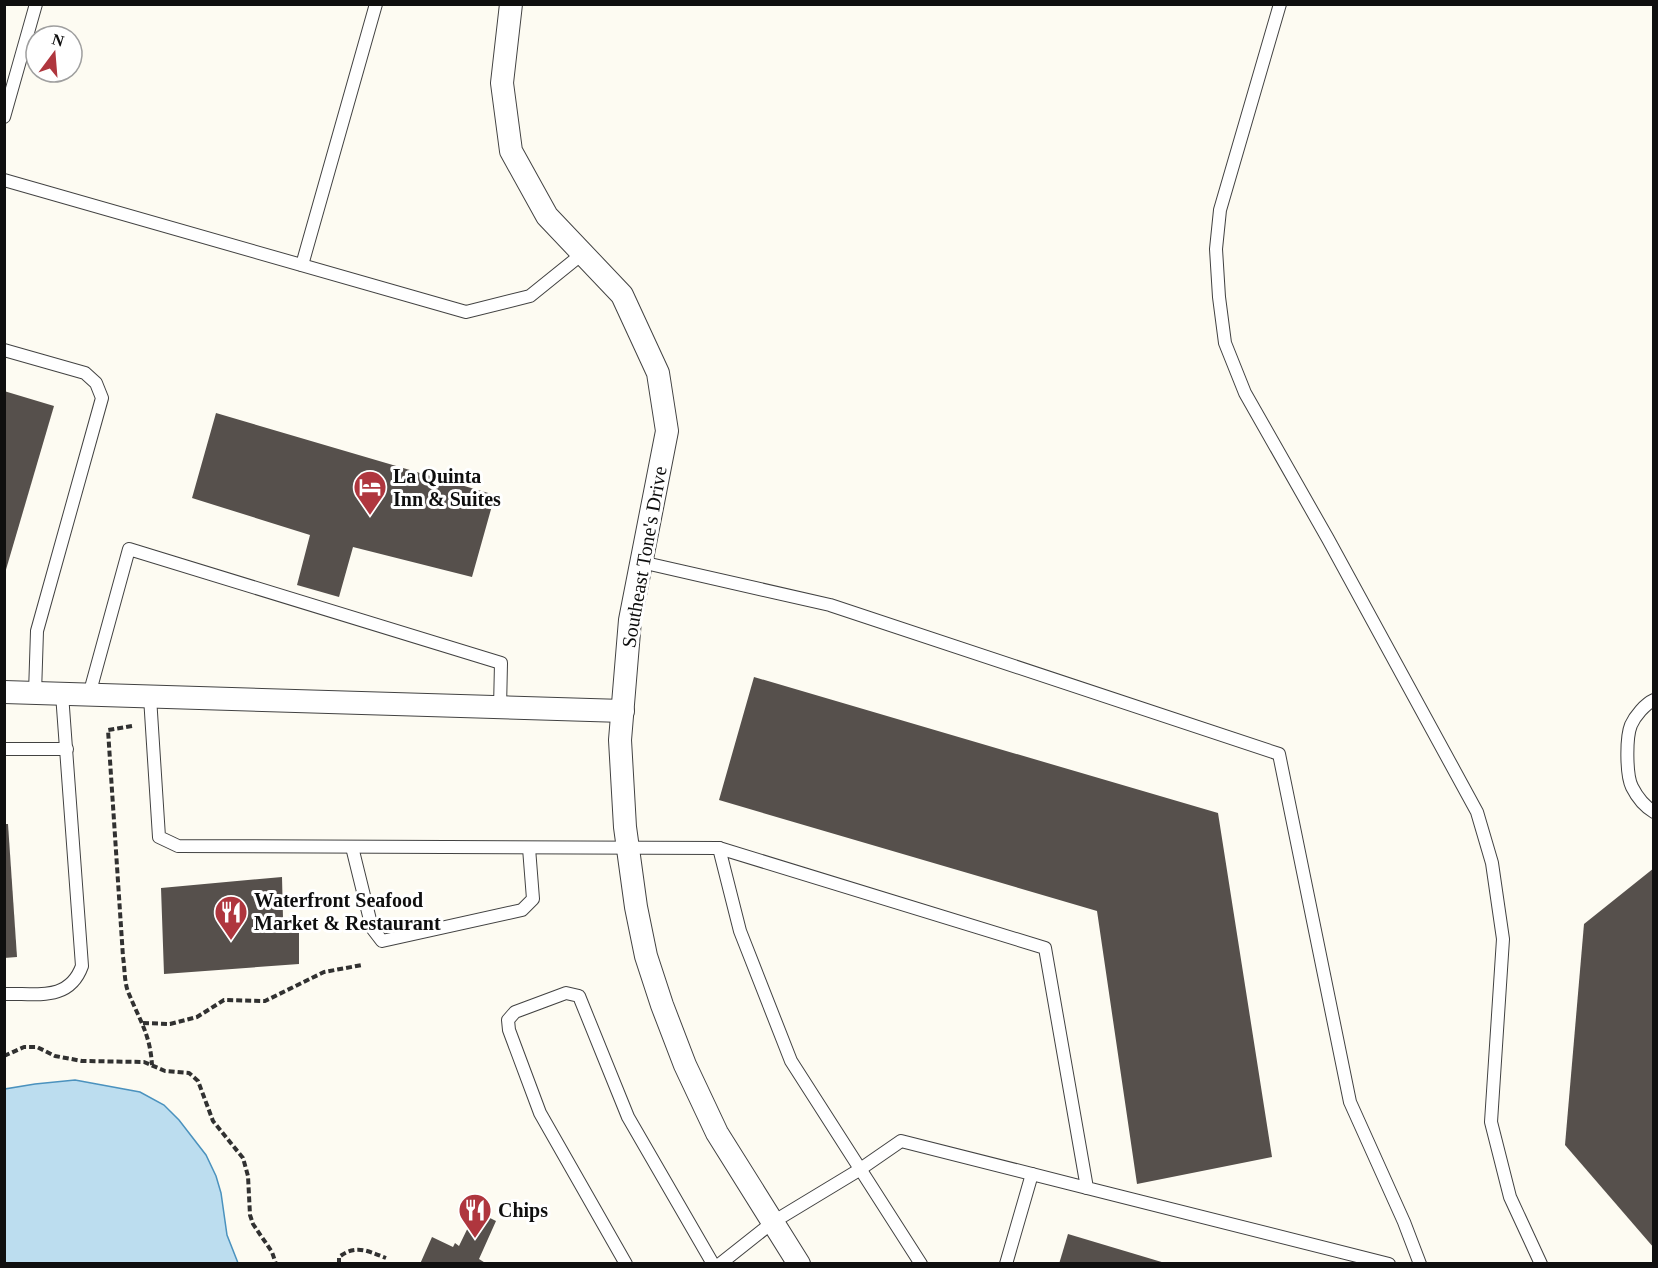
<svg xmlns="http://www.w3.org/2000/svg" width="1658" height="1268" font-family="Georgia,serif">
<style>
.water{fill:#bcddef;stroke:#4b92be;stroke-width:1.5}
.building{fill:#56504c}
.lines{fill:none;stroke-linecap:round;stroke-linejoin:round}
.lane-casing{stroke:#424242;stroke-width:14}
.street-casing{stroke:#424242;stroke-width:24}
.path{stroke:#313131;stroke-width:4;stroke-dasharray:6 3;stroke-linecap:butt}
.lane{stroke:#fff;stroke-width:12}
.street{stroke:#fff;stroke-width:22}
.labels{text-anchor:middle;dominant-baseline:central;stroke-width:6;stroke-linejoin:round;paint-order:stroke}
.poi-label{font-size:20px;font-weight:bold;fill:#0f0f0f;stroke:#fff;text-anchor:start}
.street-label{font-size:20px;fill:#0f0f0f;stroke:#fff}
</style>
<rect width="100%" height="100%" fill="#fdfbf2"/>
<!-- water -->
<polygon class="water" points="75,1080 140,1092 164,1105 179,1120 206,1155 216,1176 221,1193 227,1235 238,1263 5,1263 5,1089 35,1084"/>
<!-- building -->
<g class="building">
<polygon points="4,391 54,406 5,573 4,573"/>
<polygon points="216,413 495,495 472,577 353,547 339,597 297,585 310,535 192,498"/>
<polygon points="754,677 1218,813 1272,1157 1137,1184 1097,911 719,800"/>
<polygon points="4,824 8,824 17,957 4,958"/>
<polygon points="1654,868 1654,1248 1565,1145 1584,924"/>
<polygon points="282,877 283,918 299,917 299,964 164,974 161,888"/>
<polygon points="476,1211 496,1221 479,1259 487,1264 420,1264 432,1237 453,1247 455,1243 459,1246"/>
<polygon points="1068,1234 1165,1263 1165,1264 1059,1264"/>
</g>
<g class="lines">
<defs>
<g id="lane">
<polyline points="1280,4 1220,210 1216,249 1219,297 1225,343 1245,393 1328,539 1477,812 1492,863 1503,939 1491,1122 1510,1197 1541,1264"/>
<polyline points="4,117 36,4"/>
<polyline points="4,180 466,312 530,296 582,254"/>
<polyline points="302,265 376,4"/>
<polyline points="4,350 85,373 96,383 102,398 37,631 35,693"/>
<polyline points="641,562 830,605 1279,754 1350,1102 1404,1222 1420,1264"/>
<polyline points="89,695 129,549 501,663 500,708"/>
<polyline points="150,697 159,837 178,846 719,848 740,931 791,1061 921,1264"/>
<path d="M 1654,700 C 1645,704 1635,716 1631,725 C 1626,737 1626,775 1632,787 C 1637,797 1644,806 1654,812"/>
<polyline points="4,749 67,749"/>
<polyline points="352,847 372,928 382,941 522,910 533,899 529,848"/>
<polyline points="719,848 1045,948 1087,1188 1389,1264"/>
<path d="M 4,994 C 36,993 69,1002 82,966 L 62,694"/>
<polyline points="626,1264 540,1113 509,1030 508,1020 515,1012 566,993 579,996 628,1117 713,1264"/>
<polyline points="720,1264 773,1222 859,1170 901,1141 1087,1188"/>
<polyline points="1006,1264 1032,1174"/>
</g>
<g id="street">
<polyline points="511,4 502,83 511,151 547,216 622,295 658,373 667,431 630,620 620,740 625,827 636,907 646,956 662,1005 685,1065 717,1133 799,1264"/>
<polyline points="4,692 623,711"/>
</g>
</defs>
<!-- lane casing -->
<use href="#lane" class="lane-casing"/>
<!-- street casing -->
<use href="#street" class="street-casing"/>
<!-- path -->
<g class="path">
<path d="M 132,726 L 108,730 L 123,957 C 125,969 124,983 129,994 C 140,1021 150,1034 152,1065"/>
<polyline points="143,1023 170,1024 197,1017 224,1000 265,1001 324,972 362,965"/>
<polyline points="4,1056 24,1047 37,1047 55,1056 82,1061 144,1062 165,1071 189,1073 198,1081 213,1121 243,1158 248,1176 250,1215 253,1224 272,1252 276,1264"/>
<path d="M 339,1264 L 339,1257 C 356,1244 368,1251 386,1258"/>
</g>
<!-- lane -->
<use href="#lane" class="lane"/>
<!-- street -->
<use href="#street" class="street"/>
</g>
<!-- icons -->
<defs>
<symbol id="hotel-pin" viewBox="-11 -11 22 30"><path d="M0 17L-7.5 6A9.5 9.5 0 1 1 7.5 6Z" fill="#af363e" stroke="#fff"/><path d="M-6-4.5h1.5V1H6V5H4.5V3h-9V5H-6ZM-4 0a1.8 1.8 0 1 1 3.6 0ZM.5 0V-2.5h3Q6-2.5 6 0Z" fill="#fff"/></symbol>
<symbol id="restaurant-pin" viewBox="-11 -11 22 30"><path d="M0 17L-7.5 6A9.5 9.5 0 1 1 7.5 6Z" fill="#af363e" stroke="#fff"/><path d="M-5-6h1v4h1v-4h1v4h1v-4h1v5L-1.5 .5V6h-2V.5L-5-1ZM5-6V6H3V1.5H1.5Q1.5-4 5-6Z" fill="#fff"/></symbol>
</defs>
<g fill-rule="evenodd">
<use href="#hotel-pin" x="351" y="468" width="38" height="52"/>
<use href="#restaurant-pin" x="212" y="893" width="38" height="52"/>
<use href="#restaurant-pin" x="456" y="1191" width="38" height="52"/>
</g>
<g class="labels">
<!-- poi labels -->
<g class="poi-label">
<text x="393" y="476">La Quinta<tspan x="393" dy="23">Inn &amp; Suites</tspan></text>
<text x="254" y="900">Waterfront Seafood<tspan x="254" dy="23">Market &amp; Restaurant</tspan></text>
<text x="498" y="1210">Chips</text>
</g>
<!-- street labels -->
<g class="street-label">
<text transform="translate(644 557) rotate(-80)">Southeast Tone's Drive</text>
</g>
</g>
<!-- border -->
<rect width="1658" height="1268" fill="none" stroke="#0f0f0f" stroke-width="12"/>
<!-- north arrow -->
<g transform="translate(54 54) rotate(16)"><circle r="28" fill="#ffffff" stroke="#9f9f9f" stroke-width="1.5"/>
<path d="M0-4.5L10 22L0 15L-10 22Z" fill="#af363e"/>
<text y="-9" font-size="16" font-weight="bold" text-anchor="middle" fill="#0f0f0f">N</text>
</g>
</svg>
